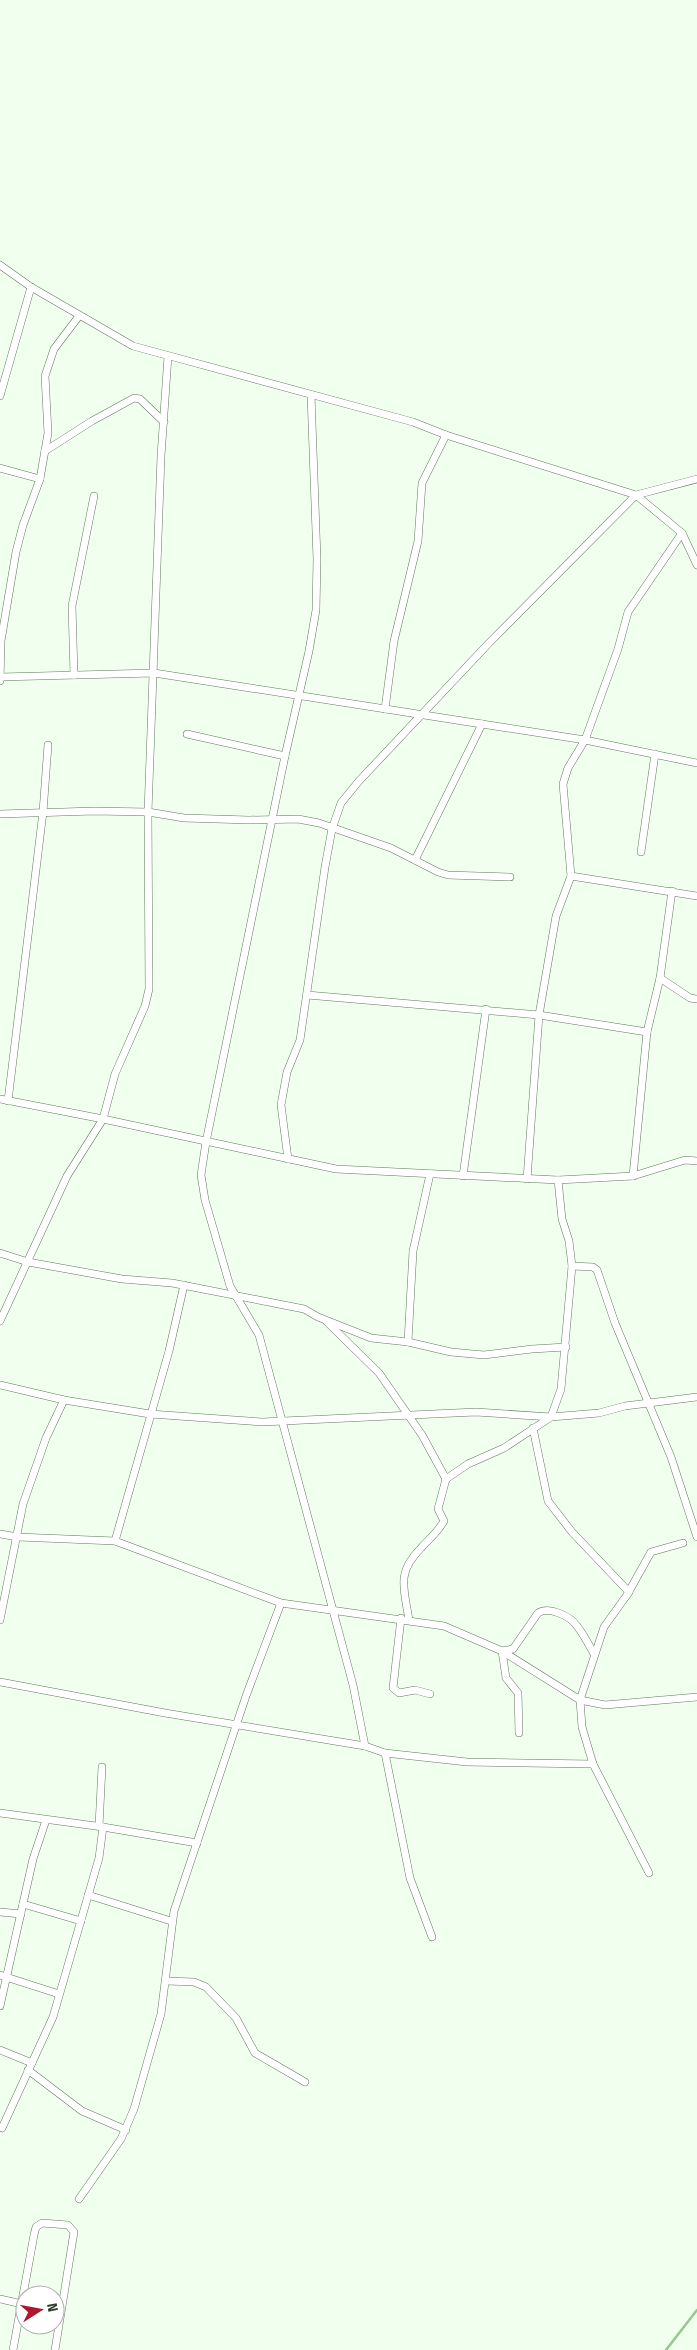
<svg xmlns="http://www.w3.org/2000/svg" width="697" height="2350" font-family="'Fira Sans Condensed',sans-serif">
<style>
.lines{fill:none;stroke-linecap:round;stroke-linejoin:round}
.stream{stroke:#92ca8a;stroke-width:2.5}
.minor-casing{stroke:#62785f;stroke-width:8}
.minor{stroke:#fff;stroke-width:7}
</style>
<rect width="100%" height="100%" fill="#f0ffee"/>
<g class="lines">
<!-- stream -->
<polyline class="stream" points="666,2350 697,2310"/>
<defs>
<g id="minor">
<polyline points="0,265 31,287 133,346 413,422 446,435 636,495 682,533 697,565"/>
<polyline points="311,395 317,559 316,610 309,651 285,756 206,1142 201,1175 205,1200 230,1286 259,1335 353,1685 365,1746"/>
<polyline points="0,396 31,287"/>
<polyline points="45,451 92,421 134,398 140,399 164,422"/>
<polyline points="0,468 40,479"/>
<polyline points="74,675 72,606 94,496"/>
<polyline points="0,677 154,673 585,740 697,763"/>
<polyline points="0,681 1,641 16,552 23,525 40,479 48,433 45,376 54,349 79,316"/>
<polyline points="385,709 394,641 418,541 422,483 446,435"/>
<polyline points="187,734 285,756"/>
<polyline points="0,814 94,811 148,812 184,818 249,820 298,819 319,823 391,848 438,872 448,875 510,877"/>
<polyline points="641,852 655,754"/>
<polyline points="415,860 482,724"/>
<polyline points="571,876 697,896"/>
<polyline points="660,978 690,998 697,999"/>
<polyline points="307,995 539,1015 647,1032"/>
<polyline points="0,1099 103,1119 336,1169 558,1180 633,1176 685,1160 697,1161"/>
<polyline points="8,1101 43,812 48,745"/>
<polyline points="288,1159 281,1105 287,1072 300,1040 325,867 332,829 341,803 359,781 489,643 636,495 697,479"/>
<polyline points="463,1176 486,1009"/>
<polyline points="633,1176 647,1032 660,978 672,891"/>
<polyline points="527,1179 539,1015 556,916 571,876 563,784 568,768 585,740 618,649 628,612 682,533"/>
<polyline points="0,1253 28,1262 122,1279 172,1283 304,1309 318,1317 371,1338 408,1342 451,1352 484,1355 532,1349 566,1347"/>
<polyline points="572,1266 593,1267 597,1270 615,1323 671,1457 697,1537"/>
<polyline points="0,1321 67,1176 103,1119 115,1074 145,1006 149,989 148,812 161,456 168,356"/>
<polyline points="327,1322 379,1373 422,1435 446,1479"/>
<polyline points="408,1342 413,1251 430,1174"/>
<polyline points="0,1385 64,1400 150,1414 262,1422 476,1412 551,1417 599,1413 625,1406 697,1397"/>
<polyline points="533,1428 548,1501 572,1532 629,1592"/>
<polyline points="0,1534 18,1537 115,1541 281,1603 444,1626 502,1651 580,1700 605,1705 697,1697"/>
<polyline points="115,1541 169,1351 184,1285"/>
<polyline points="401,1618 393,1688 399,1693 415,1690 430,1694"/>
<polyline points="0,1620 23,1504 46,1438 64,1400"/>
<path d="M 409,1620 C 404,1588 396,1573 421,1548 C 429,1539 438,1532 444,1521 L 438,1509 L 446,1479 L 468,1464 L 504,1448 L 551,1417 L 561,1389 L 572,1266 L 569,1241 L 562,1219 L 558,1180"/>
<polyline points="0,1682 165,1713 365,1746 385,1753 467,1762 593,1764"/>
<path d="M 519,1733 L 518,1693 L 506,1678 L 502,1651 L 513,1649 L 538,1613 C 549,1606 570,1616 577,1626 C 584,1635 589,1645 594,1654"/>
<polyline points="385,1753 410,1878 432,1937"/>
<polyline points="0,1813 103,1827 197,1843"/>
<polyline points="99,1826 102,1767"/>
<polyline points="649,1873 593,1764 582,1727 580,1700 604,1627 627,1595 651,1552 683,1543"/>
<polyline points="88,1895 171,1921"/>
<polyline points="23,1904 81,1921"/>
<polyline points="0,1912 21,1914"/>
<polyline points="0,1975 59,1994"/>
<polyline points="167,1981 194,1982 206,1987 236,2018 255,2053 305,2082"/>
<polyline points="0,2006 33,1859 46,1820"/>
<polyline points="0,2050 32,2063"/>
<polyline points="28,2070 82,2111 126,2130"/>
<polyline points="2,2128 53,2017 99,1858 103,1827"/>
<polyline points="79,2199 121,2139 134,2109 161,2014 174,1911 246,1696 281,1603"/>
<polyline points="0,2299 22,2304"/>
<polyline points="13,2350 34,2235 36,2227 42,2223 68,2225 74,2232 55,2350"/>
</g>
</defs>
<!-- minor casing -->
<use href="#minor" class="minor-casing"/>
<!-- minor -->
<use href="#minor" class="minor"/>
</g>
<!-- north arrow -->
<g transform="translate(40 2310) rotate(79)"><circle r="24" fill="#ffffff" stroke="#acafab"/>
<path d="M0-4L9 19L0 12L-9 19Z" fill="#ad1830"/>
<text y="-8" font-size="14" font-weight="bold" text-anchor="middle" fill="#2f382d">N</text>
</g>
</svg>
